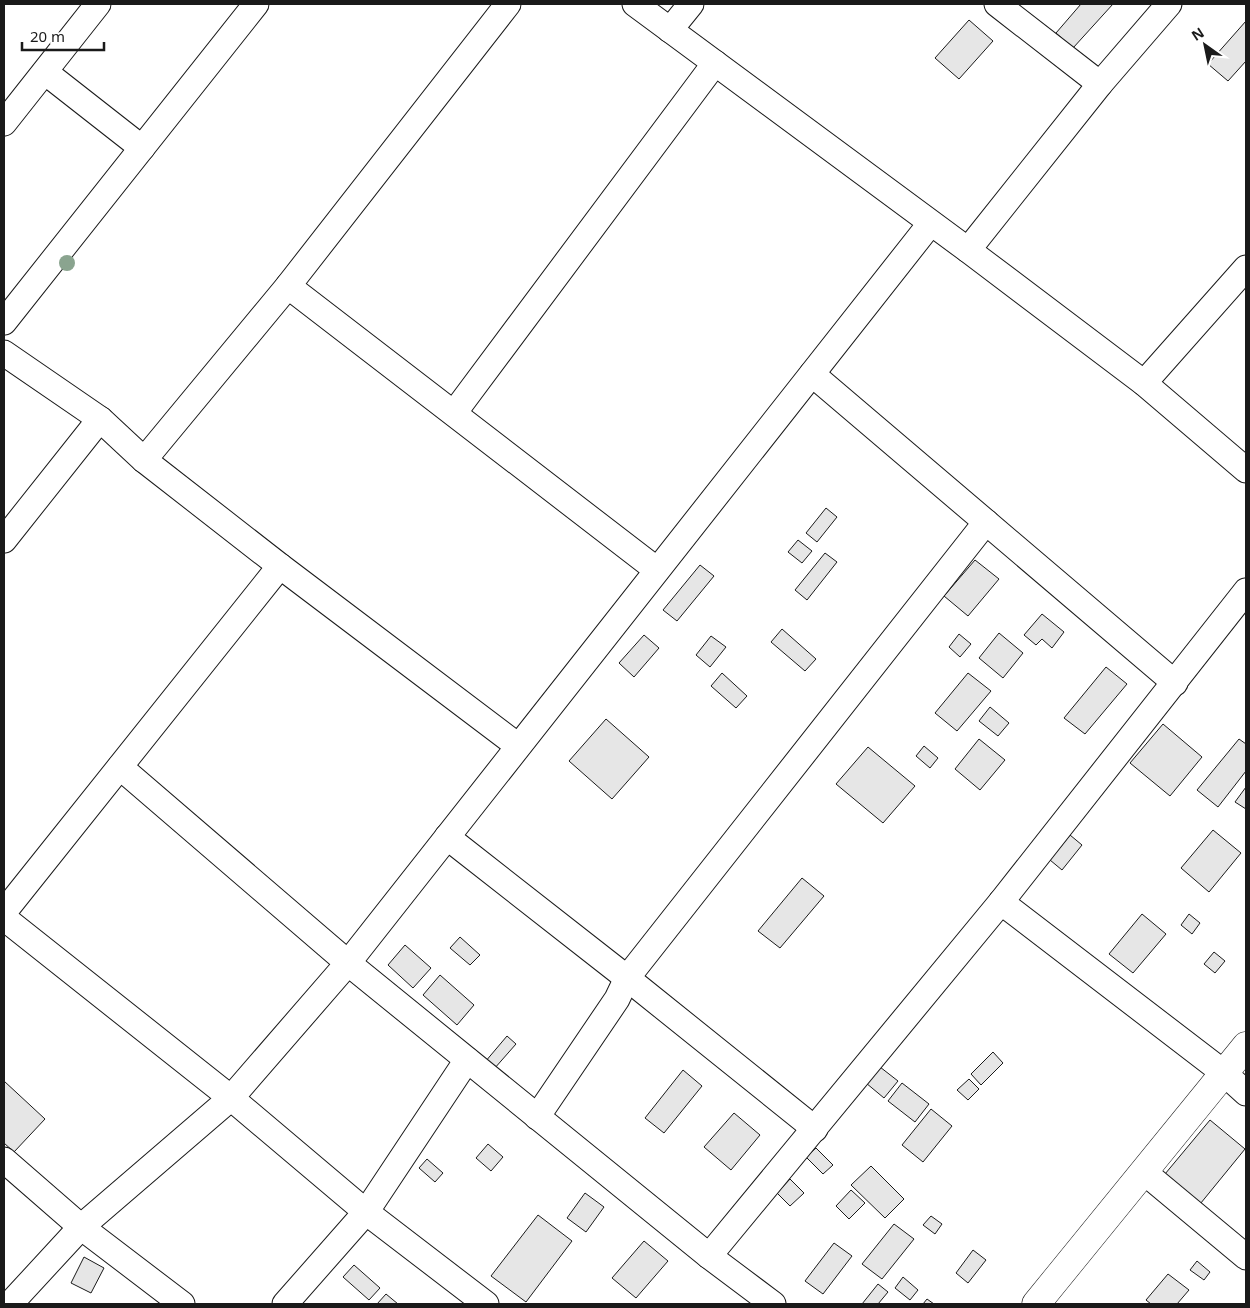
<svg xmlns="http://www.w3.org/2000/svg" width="1250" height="1308" font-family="'Noto Sans',sans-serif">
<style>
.building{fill:#e6e6e6;stroke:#1a1a1a}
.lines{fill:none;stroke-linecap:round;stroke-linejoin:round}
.minor-casing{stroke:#1a1a1a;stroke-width:27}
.tertiary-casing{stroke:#1a1a1a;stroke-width:29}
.minor{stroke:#fff;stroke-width:25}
.tertiary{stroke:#fff;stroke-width:28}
.tree{fill:#8aa48f}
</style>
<rect width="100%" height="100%" fill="#fff"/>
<!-- building -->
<g class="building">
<polygon points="1081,4 1113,4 1073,48 1056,33"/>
<polygon points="969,20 993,41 959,79 935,58"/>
<polygon points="1246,21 1246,61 1228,81 1208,64"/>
<polygon points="826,508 837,517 817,542 806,533"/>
<polygon points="798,540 812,551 802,563 788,552"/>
<polygon points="825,553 837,562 807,600 795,590"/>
<polygon points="975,560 999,579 968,616 944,596"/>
<polygon points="700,565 714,576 677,621 663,610"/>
<polygon points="1042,614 1064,632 1052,648 1042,639 1036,645 1024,635"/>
<polygon points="782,629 816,659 805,671 771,642"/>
<polygon points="999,633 1023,653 1003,678 979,658"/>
<polygon points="959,634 971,644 960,657 949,647"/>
<polygon points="644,635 659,648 634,677 619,663"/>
<polygon points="711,636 726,647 710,667 696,655"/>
<polygon points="1106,667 1127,684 1085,734 1064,718"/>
<polygon points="722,673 747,696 736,708 711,686"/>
<polygon points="968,673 991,691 957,731 935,713"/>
<polygon points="990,707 1009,723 998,736 979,721"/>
<polygon points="606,719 649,757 612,799 569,761"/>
<polygon points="1163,724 1202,757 1170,796 1130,763"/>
<polygon points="979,739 1005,760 980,790 955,769"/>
<polygon points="1239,739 1246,744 1246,771 1218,807 1197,790"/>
<polygon points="924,746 938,758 930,768 916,756"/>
<polygon points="868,747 915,786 883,823 836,784"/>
<polygon points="1246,787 1246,809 1235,802"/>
<polygon points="1213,830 1241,853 1209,892 1181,868"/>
<polygon points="1070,835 1082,845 1062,870 1050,860"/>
<polygon points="802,878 824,896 780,948 758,931"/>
<polygon points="1142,914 1166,934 1133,973 1109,954"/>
<polygon points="1189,914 1200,923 1192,934 1181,925"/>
<polygon points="460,937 480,955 470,965 450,948"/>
<polygon points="405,945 431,968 413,988 388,965"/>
<polygon points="1214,952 1225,961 1215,973 1204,964"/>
<polygon points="440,975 474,1005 457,1025 423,995"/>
<polygon points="507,1036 516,1044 494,1069 485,1062"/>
<polygon points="993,1052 1003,1063 981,1085 971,1074"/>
<polygon points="880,1067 898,1081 884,1098 866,1083"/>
<polygon points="683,1070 702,1086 664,1133 645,1118"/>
<polygon points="969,1079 979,1089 968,1100 957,1090"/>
<polygon points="4,1081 45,1119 14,1152 4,1143"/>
<polygon points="902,1083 929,1104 915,1122 888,1101"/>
<polygon points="931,1109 952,1126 923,1162 902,1145"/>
<polygon points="734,1113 760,1135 731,1170 704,1147"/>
<polygon points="1210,1120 1245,1149 1196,1209 1160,1180"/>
<polygon points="488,1144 503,1157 491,1171 476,1158"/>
<polygon points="816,1148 833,1165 823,1174 806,1157"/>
<polygon points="427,1159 443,1173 435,1182 419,1168"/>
<polygon points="871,1166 904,1199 885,1218 851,1185"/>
<polygon points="790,1179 804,1193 790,1206 777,1193"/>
<polygon points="851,1190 865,1203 849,1219 836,1206"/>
<polygon points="585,1193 604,1207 586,1232 567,1218"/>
<polygon points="538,1215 572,1241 526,1302 491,1276"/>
<polygon points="931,1216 942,1224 935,1234 923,1225"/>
<polygon points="894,1224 914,1239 882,1279 862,1264"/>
<polygon points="644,1241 668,1261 636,1298 612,1278"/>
<polygon points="834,1243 852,1256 823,1294 805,1281"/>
<polygon points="973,1250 986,1260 968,1283 956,1273"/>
<polygon points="84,1257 104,1268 91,1293 71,1283"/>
<polygon points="1197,1261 1210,1272 1204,1280 1190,1270"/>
<polygon points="354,1265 380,1288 369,1300 343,1277"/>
<polygon points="1168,1274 1189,1290 1177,1304 1151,1304 1146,1300"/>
<polygon points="903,1277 918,1290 910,1300 895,1288"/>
<polygon points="878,1284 888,1292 878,1304 862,1304"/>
<polygon points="386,1294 398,1304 377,1304"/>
<polygon points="927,1299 934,1304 923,1304"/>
</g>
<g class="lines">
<defs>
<g id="minor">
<polyline points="635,4 968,250 1144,383 1246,470"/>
<polyline points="997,4 1100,84"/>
<polyline points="670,30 691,4"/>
<polyline points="45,72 142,148"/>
<polyline points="4,123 98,4"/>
<polyline points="968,250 1100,84 1169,4"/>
<polyline points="288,286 657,570"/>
<polyline points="4,322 256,4"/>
<polyline points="4,353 100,419 144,460 280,566 518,746"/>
<polyline points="812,374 1175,683"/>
<polyline points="1144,383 1246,268"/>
<polyline points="454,413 715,63"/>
<polyline points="144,460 288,286 508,4"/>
<polyline points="4,540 100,419"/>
<polyline points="120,767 348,963 709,1256 773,1304"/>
<polyline points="447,837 627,978 815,1129"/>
<polyline points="1001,902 1224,1073 1246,1093"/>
<polyline points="4,912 280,566"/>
<polyline points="4,918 231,1098 366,1212 486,1304"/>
<polyline points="537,1117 617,999 627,978 986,522"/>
<polyline points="4,1160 81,1227 182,1304"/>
<polyline points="1144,1172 1246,1257"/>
<polyline points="709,1256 1001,902 1246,591"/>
<polyline points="10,1304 81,1227 231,1098 348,963 930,224"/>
<polyline points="285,1304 366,1212 467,1060"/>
</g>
<polyline id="tertiary" points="1036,1304 1246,1046"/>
</defs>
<!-- minor casing -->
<use href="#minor" class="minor-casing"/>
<!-- tertiary casing -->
<use href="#tertiary" class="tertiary-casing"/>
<!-- minor -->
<use href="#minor" class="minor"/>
<!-- tertiary -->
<use href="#tertiary" class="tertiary"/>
</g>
<!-- trees -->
<circle class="tree" cx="67" cy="263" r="8"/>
<!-- border -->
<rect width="1250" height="1308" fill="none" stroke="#1a1a1a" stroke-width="10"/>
<!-- north arrow -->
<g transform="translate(1205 45) rotate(327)" stroke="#ffffff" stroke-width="4" paint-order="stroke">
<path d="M0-4L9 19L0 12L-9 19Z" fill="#1a1a1a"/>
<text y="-8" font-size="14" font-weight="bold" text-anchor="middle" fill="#1a1a1a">N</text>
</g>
<!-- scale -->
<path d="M22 42v8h82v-8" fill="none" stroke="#1a1a1a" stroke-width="2.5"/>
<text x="30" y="42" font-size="15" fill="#1a1a1a" stroke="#ffffff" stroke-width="4" paint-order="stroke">20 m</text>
</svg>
